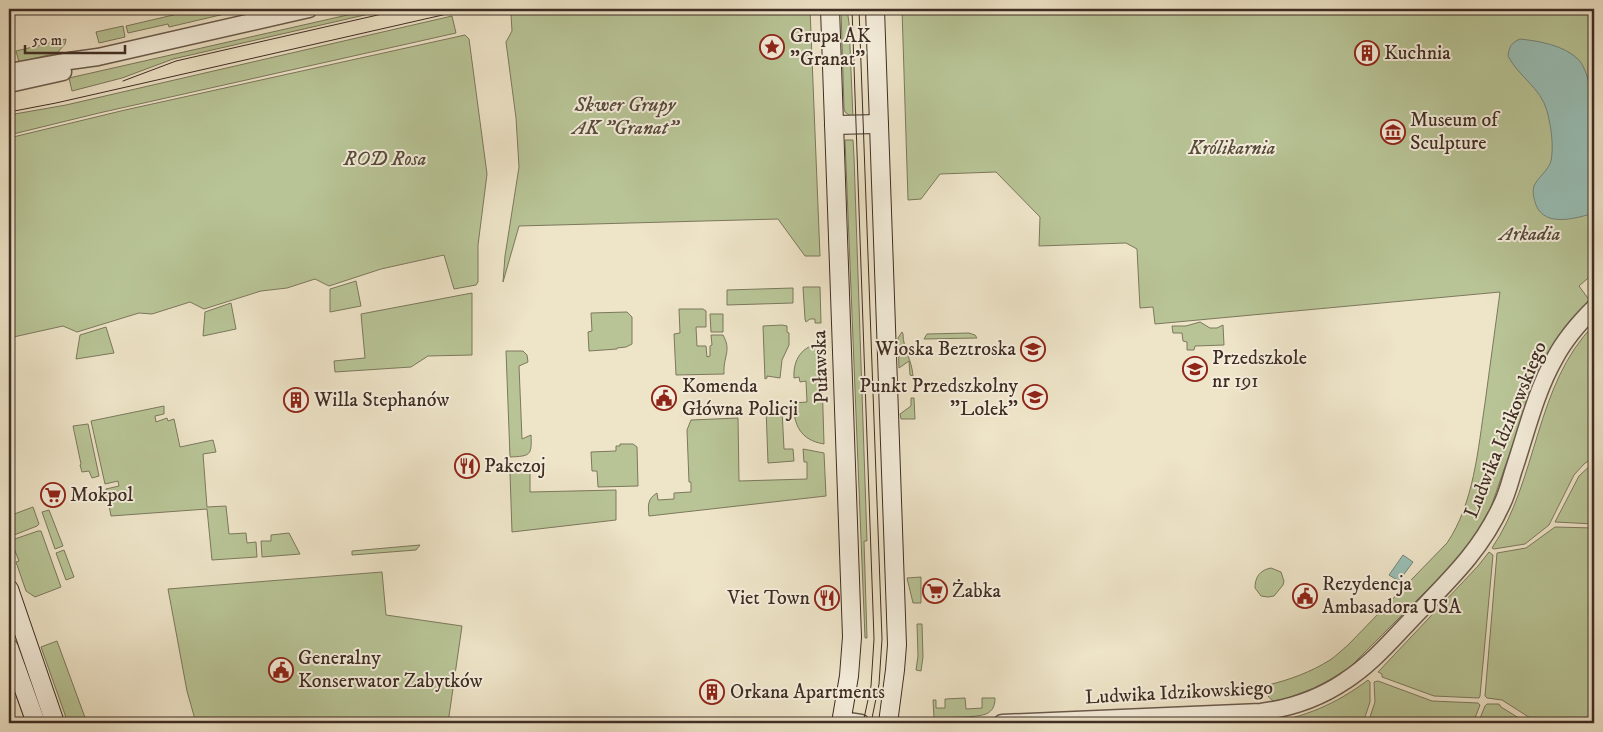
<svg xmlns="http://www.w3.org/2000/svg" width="1603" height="732" font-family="'IM FELL DW Pica',serif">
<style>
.green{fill:#b8c496;stroke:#7c785d}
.water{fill:#99bfb6;stroke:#75857c}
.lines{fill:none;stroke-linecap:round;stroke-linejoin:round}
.tertiary-casing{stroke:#6b5b4d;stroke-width:19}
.secondary-casing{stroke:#3f2d24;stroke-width:20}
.tertiary{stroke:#f4eddb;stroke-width:16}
.secondary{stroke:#f4eddb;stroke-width:18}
.tram{stroke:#3f2d24;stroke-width:1}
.labels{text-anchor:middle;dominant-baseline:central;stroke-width:4;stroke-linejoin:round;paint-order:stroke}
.poi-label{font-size:20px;fill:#3f2d24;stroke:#f4eddb;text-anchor:start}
.park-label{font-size:20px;font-style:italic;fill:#574b3b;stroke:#f4eddb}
.street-label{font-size:20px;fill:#3f2d24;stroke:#f4eddb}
</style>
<rect width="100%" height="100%" fill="#eee4c8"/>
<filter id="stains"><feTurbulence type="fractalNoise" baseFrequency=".004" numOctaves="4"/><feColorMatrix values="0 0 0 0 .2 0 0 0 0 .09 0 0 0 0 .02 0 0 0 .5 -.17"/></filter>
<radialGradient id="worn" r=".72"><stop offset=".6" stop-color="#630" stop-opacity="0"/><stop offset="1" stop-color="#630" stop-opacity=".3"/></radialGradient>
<!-- green -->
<g class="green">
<polygon points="199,9 246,9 169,27 168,24 128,33 126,26"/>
<polygon points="374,9 400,9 382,11 173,59 122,78 72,91 69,78"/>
<polygon points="514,9 810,9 820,256 805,256 778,219 519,226 503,282 505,256 519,167 516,118 506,42 512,31 511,14 514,11"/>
<polygon points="841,9 847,9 849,23 853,118 845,112 844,108"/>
<path d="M 902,9 L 1594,9 L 1594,273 L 1579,286 L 1590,301 C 1564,321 1547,352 1534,383 L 1491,507 L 1474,537 L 1452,565 L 1349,668 L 1331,679 L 1314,688 L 1285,699 L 1273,701 C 1267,696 1265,693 1268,685 C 1289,680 1311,672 1330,660 C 1336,656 1342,650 1348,645 L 1447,543 C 1474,503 1478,449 1485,403 C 1490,366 1495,329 1500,292 L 1155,324 L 1153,307 L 1140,308 L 1137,249 L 1126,243 L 1039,246 L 1040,217 L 996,172 L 940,174 L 921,199 L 908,200 Z"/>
<polygon points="452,16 456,33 99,113 9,135 9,115 66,105"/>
<polygon points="123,26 125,37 99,43 96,32"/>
<polygon points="465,35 469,39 487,174 478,245 478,282 476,285 454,289 444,255 381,269 329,286 315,279 287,288 261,291 204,309 190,302 152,314 139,313 77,332 63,326 9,338 9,138 125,110"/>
<polygon points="66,39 65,44 57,53 19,62 16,51"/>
<polygon points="845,140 853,140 854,157 867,541 864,541 867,638 865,638"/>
<polygon points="356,281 361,306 330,312 330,289"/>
<polygon points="803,287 820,287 821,323 815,323 815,319 810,319 806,322 805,319"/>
<polygon points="793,288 793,303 727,305 727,290"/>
<polygon points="472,293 472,355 428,356 411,367 335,372 334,361 365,358 361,314"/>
<polygon points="231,303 236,329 203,336 205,312"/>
<path d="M 679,309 L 703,309 L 706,311 L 706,327 L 696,327 L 697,346 L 706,346 L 707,357 L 710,356 L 710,346 L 712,345 L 711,335 L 723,335 C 732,351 723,356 724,374 L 676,375 L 674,334 L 680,333 Z"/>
<polygon points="627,312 632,317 632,344 626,347 617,348 617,349 589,351 588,332 592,331 591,313"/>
<polygon points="710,314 723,314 723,332 711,332"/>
<polygon points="1200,322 1210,328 1217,328 1223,325 1224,345 1195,346 1194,350 1187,350 1187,342 1183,341 1182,333 1173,333 1172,326 1186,326"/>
<polygon points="782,325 787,326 787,332 789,333 789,345 782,360 780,378 767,376 767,378 765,379 763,326"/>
<path d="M 1594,325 L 1594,457 L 1584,464 L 1574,475 L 1549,525 L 1525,544 L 1494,549 L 1492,548 C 1538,480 1535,384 1594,325 Z"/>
<polygon points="106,327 114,353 76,359 80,335"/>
<path d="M 902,332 L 903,334 C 903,349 912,360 913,376 L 910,375 L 909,361 L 899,368 L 898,338 Z"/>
<polygon points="969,333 975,335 977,338 924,339 927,334"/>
<path d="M 821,343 L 824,444 C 800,440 794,425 793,403 L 807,402 L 806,381 L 800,382 L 799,377 L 794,378 C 793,359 802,346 821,343 Z"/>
<path d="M 506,351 L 523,351 L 527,355 L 528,362 L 519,366 L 522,439 L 531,435 C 532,456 530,456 510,457 Z"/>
<polygon points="911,398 914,398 915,419 901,419 900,414 911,406"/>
<polygon points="164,406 164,414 155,416 156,422 167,418 168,421 174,419 180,447 213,440 216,452 203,454 207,507 226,506 229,534 246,533 247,543 256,542 257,557 212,560 207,509 111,516 106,489 119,486 118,481 105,484 91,421"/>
<polygon points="766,408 779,408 782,410 784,449 793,449 794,461 768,463"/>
<path d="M 738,418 L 739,481 L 807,479 L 807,462 L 804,462 L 803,449 L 824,453 L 826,496 L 649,516 C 648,506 647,499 657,493 L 658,500 L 674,499 L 674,493 L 691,492 L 691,482 L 689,482 L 687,430 L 691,420 Z"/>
<polygon points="88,424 99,476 92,478 89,471 82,472 80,465 81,464 73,426"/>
<polygon points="620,444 633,444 637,447 638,486 598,487 597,471 592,471 591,452 616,451 616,446 620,446"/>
<polygon points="1594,462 1594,524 1555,522 1579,476"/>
<polygon points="530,472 530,492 616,490 616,520 512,532 510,473"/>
<polygon points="33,507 39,524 37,526 9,537 9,516"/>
<polygon points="49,510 63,546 55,549 42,512"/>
<polygon points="1555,527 1594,528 1594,669 1591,723 1538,723 1502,700 1487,698 1485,696 1497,553 1526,548"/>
<polygon points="38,531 41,531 61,587 35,597 26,591 16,562 19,561 13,546 10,546 9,541"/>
<polygon points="289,533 300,554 262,557 261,541 271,541 271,535"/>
<polygon points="420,545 416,550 352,555 352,551"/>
<polygon points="64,550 74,577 66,580 56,553"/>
<polygon points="1489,552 1493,555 1480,696 1479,698 1434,696 1382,677 1382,674 1378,672 1478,566"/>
<path d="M 1271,568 L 1281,572 L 1284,581 L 1283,585 L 1274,596 L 1268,597 L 1261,596 L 1255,588 C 1255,577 1260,570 1271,568 Z"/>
<polygon points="382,572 386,615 462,626 448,723 196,723 187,691 168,589"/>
<polygon points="921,577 921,603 913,603 907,578"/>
<polygon points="917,624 922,624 923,657 921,671 916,670 918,656"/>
<polygon points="57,641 87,723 68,723 41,647"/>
<path d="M 1368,680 L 1370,682 L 1370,702 L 1363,723 L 1265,723 C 1304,718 1336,704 1368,680 Z"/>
<polygon points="1378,681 1432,701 1478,703 1480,705 1473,723 1368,723 1375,702 1374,682"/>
<path d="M 965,698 L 966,709 L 982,708 L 982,698 L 995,698 C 995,705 993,711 986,714 C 976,718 946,717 934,718 L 933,700 L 936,700 L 936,708 L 945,708 L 945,699 Z"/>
<polygon points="1487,704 1499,704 1501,707 1527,723 1478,723 1485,706"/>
</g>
<!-- water -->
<g class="water">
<path d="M 1520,39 C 1539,41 1563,45 1578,59 C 1600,80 1594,181 1594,213 C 1577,218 1545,228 1536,205 C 1534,199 1532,192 1534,186 C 1538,177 1548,171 1551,161 C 1554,146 1551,126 1547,111 C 1541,88 1518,76 1508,56 C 1509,47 1511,43 1520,39 Z"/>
<polygon points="1403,555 1413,562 1399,581 1389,575"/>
</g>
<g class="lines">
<defs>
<g id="tertiary">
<polyline points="9,72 69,61 98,57 309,9"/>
<polyline points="9,84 63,72"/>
<polyline points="841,720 861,723"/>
<path d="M 1002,723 L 1261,712 C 1291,708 1320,698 1345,681 C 1370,665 1389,643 1409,622 C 1445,584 1480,553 1502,504 C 1507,494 1510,482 1513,472 C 1526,434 1535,393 1555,358 C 1565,339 1579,323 1594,308"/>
</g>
<g id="secondary">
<polyline points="830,9 852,637 849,676 841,723"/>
<polyline points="875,9 897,645 895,670 888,723"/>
<polyline points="834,125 879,124"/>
<polyline points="9,589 55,723"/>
<polyline points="9,648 36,723"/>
</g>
</defs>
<!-- tertiary casing -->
<use href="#tertiary" class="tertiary-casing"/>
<!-- secondary casing -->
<use href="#secondary" class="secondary-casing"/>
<!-- tertiary -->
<use href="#tertiary" class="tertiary"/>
<!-- secondary -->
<use href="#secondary" class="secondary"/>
<!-- tram -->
<g class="tram">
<polyline points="852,9 874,639 871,686 863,723"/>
<polyline points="859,9 882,639 879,684 871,723"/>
<polyline points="123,81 176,61 382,14 439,9"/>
<polyline points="9,112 56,103 469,9"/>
</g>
</g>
<!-- icons -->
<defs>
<symbol id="sight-ring" viewBox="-11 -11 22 22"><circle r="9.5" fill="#f4eddb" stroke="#8f2418" stroke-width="1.5"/><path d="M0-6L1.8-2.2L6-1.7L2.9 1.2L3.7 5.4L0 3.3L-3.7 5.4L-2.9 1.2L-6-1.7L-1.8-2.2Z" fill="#8f2418"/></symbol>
<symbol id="building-ring" viewBox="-11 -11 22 22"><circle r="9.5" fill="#f4eddb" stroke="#8f2418" stroke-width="1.5"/><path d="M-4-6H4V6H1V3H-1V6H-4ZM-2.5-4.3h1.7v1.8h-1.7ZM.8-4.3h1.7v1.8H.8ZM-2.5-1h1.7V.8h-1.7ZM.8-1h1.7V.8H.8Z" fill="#8f2418"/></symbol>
<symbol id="museum-ring" viewBox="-11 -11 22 22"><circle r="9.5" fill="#f4eddb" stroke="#8f2418" stroke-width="1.5"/><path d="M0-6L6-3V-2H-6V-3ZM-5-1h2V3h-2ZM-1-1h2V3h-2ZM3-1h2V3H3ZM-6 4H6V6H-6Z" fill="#8f2418"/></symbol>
<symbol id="school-ring" viewBox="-11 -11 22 22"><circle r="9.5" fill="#f4eddb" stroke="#8f2418" stroke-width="1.5"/><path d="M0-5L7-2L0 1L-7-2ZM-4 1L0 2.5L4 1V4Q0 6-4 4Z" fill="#8f2418"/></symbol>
<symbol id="civic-ring" viewBox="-11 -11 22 22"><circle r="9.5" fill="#f4eddb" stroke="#8f2418" stroke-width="1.5"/><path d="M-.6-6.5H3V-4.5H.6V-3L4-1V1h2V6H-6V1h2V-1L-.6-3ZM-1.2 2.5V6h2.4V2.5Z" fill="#8f2418"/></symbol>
<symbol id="restaurant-ring" viewBox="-11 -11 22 22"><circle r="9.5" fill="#f4eddb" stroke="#8f2418" stroke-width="1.5"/><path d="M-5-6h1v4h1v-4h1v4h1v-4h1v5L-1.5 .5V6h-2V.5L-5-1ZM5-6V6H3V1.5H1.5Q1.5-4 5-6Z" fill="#8f2418"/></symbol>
<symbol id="supermarket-ring" viewBox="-11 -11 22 22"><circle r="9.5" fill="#f4eddb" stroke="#8f2418" stroke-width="1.5"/><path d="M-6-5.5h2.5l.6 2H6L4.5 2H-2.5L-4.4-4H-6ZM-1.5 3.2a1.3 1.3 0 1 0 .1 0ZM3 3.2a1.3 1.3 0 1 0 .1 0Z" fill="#8f2418"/></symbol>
</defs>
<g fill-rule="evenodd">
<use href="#sight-ring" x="758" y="33" width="28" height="28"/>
<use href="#building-ring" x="1353" y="39" width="28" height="28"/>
<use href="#museum-ring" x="1379" y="118" width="28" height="28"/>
<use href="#school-ring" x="1019" y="335" width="28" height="28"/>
<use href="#school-ring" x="1181" y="355" width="28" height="28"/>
<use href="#school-ring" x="1021" y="383" width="28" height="28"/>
<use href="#civic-ring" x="650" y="384" width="28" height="28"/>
<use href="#building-ring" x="282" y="386" width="28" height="28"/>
<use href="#restaurant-ring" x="453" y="452" width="28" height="28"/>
<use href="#supermarket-ring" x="39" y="481" width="28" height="28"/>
<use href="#supermarket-ring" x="921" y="577" width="28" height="28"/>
<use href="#civic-ring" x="1291" y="582" width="28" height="28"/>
<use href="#restaurant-ring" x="813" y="584" width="28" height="28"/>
<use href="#civic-ring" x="267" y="656" width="28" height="28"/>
<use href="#building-ring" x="698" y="678" width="28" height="28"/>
</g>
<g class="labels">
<!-- poi labels -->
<g class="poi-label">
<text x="790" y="36">Grupa AK<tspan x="790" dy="23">"Granat"</tspan></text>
<text x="1384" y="53">Kuchnia</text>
<text x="1410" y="120">Museum of<tspan x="1410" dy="23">Sculpture</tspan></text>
<text x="1016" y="349" text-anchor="end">Wioska Beztroska</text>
<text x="1212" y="358">Przedszkole<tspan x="1212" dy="23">nr 191</tspan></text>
<text x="682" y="386">Komenda<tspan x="682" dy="23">Główna Policji</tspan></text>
<text x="1018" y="386" text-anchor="end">Punkt Przedszkolny<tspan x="1018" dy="23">"Lolek"</tspan></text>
<text x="314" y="400">Willa Stephanów</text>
<text x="484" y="466">Pakczoj</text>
<text x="70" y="495">Mokpol</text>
<text x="1322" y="584">Rezydencja<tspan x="1322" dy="23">Ambasadora USA</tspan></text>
<text x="952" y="591">Żabka</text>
<text x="810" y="598" text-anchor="end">Viet Town</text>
<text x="298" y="658">Generalny<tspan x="298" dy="23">Konserwator Zabytków</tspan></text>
<text x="730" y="692">Orkana Apartments</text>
</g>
<!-- park labels -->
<g class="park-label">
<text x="625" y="105">Skwer Grupy<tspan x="625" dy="23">AK "Granat"</tspan></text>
<text x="1232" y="148">Królikarnia</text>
<text x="385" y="159">ROD Rosa</text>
<text x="1530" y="234">Arkadia</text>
</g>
<!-- street labels -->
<g class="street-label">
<text transform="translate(821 367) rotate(-92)">Puławska</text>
<text transform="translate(1506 430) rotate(-68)">Ludwika Idzikowskiego</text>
<text transform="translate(1179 693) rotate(-3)">Ludwika Idzikowskiego</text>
</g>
</g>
<!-- margin -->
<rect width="1603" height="732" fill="none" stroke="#eee4c8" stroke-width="30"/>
<rect x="10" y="10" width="1583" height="712" fill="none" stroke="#3f2d24" stroke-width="2.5"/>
<rect x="15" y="15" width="1573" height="702" fill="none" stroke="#3f2d24"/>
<!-- scale -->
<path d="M25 45v8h100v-8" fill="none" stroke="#3f2d24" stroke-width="2.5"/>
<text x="32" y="45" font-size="15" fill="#3f2d24" stroke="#f4eddb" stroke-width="4" paint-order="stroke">50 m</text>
<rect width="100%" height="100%" filter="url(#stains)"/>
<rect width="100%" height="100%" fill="url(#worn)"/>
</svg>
